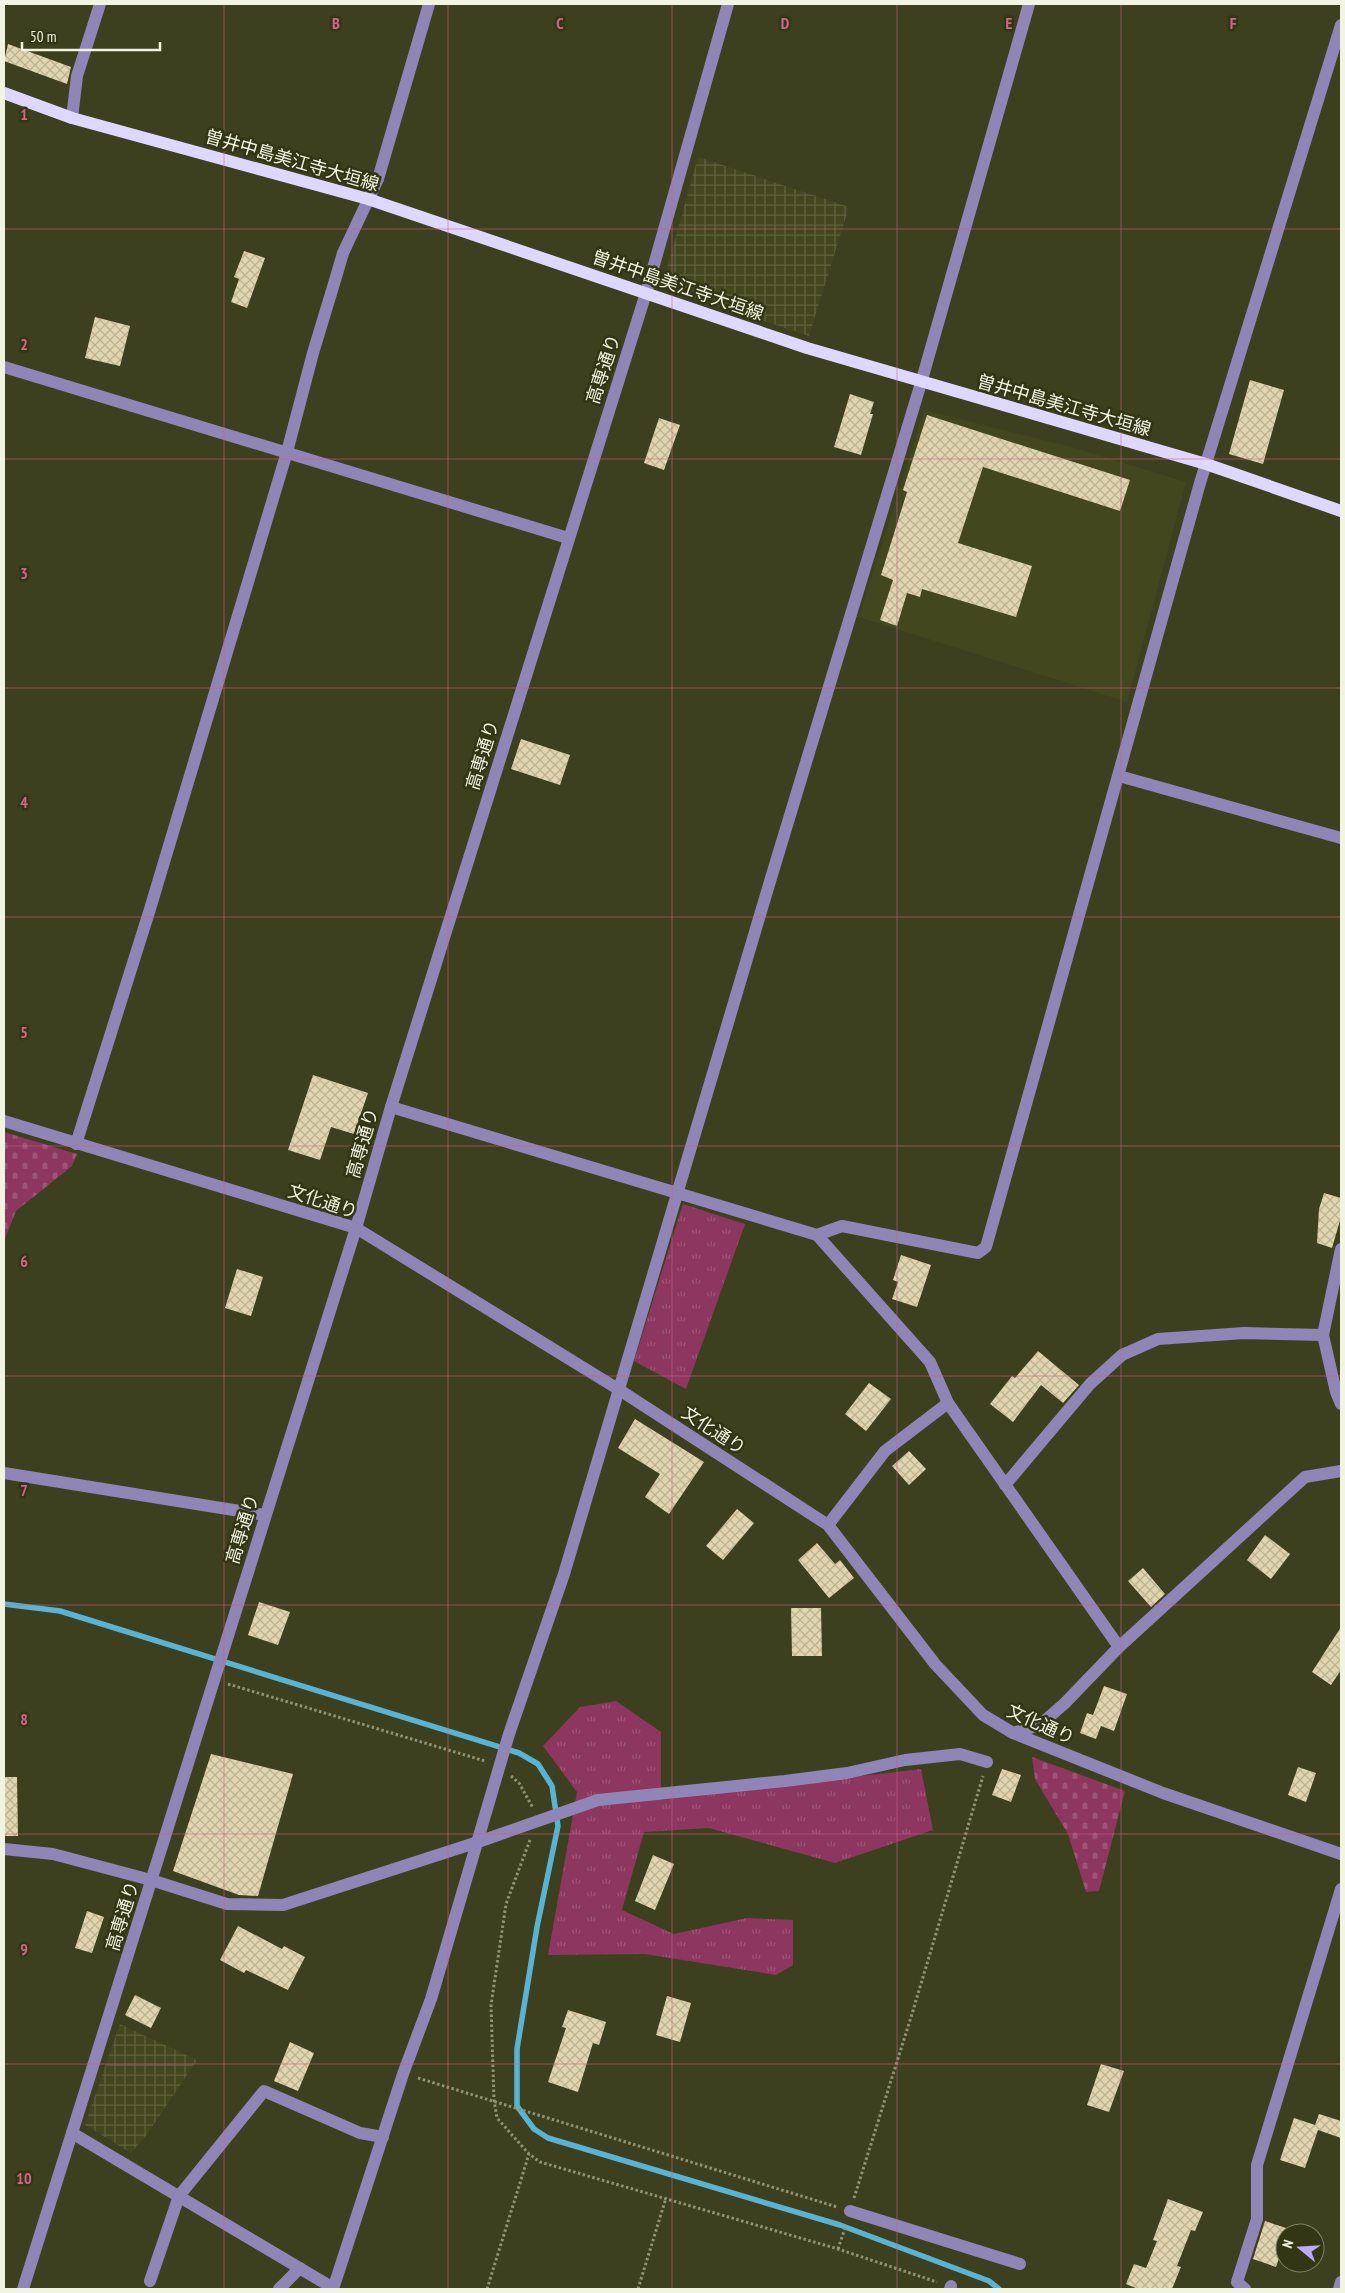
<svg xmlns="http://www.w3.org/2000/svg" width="1345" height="2293" font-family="'PT Sans Narrow','Noto Sans JP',sans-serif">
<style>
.built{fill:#43471d}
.industrial{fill:url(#industrial-grid)}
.grass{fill:url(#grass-tufts)}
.cemetery{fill:url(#cemetery-stones)}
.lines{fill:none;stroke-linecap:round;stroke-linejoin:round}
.stream{stroke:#59b4d3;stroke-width:5.5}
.building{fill:url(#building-cross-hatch)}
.path{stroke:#909377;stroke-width:3;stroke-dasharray:2.5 2.5;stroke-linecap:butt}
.minor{stroke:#8f85b6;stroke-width:12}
.major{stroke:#ded7ff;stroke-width:12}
.grid{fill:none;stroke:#d2658a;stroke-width:1;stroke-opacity:0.55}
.labels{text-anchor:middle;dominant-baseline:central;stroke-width:5;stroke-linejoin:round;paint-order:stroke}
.street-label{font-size:18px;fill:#f1f4e0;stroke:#333614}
.grid-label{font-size:16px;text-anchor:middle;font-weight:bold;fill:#d2658a;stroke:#333614;stroke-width:5;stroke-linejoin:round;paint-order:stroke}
</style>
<defs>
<pattern id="industrial-grid" width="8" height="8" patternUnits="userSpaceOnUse" patternTransform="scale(1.25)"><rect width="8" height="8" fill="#43471d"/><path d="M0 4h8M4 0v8" fill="none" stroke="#5f623e"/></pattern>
<pattern id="grass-tufts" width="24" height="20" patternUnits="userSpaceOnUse" patternTransform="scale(1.25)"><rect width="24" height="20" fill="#8d365f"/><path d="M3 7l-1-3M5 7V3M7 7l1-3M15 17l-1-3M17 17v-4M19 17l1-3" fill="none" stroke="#9e5476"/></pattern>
<pattern id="cemetery-stones" width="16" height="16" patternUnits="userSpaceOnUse" patternTransform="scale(1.25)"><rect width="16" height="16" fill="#8d365f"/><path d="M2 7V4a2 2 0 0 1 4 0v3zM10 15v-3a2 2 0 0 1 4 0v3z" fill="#9e5476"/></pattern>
<pattern id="building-cross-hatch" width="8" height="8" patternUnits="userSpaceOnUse" patternTransform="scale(1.25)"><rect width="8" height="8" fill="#e0d5ae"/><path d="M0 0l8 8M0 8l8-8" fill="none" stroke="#bab293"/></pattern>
</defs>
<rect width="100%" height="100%" fill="#3d401e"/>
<!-- built -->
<polygon class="built" points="924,410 1071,447 1186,482 1127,702 859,617"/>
<!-- industrial -->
<g class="industrial">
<polygon points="698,157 849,207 809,336 671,290 664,279"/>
<polygon points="120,2024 197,2060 148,2133 131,2153 85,2125"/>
</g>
<!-- grass -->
<g class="grass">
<polygon points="683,1204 745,1224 686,1389 634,1361"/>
<polygon points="616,1701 661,1732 661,1800 921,1769 933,1830 835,1863 709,1828 644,1832 622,1910 674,1934 747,1918 793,1920 793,1965 776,1975 645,1954 548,1955 577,1792 543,1746 580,1707"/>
</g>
<!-- cemetery -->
<g class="cemetery">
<polygon points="4,1132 77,1154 72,1166 16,1211 4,1241"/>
<polygon points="1032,1757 1125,1791 1099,1891 1086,1892 1068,1834 1035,1779"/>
</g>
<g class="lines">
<!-- stream -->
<polyline class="stream" points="4,1604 60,1611 519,1753 538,1764 552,1786 558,1826 537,1927 517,2049 517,2106 534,2129 548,2138 840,2225 989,2281 999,2289"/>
</g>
<!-- building -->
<g class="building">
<polygon points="8,44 71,67 67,84 4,61"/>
<polygon points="244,251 265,258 247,308 231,302 239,279 234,277"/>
<polygon points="95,317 130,326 120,366 85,358"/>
<polygon points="1250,380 1284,390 1263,464 1229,454"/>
<polygon points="850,394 874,402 870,414 873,414 861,455 834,447"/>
<polygon points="927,415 1130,480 1120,511 983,467 958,543 1032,566 1016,617 922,589 920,597 907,593 897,626 880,620 893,580 881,575 907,492 903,490"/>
<polygon points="659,418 680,425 664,470 644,463"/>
<polygon points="521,739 570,755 560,785 511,769"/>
<polygon points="313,1075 368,1093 354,1134 331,1127 320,1160 288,1150"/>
<polygon points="1324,1193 1341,1198 1341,1217 1332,1248 1317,1243 1319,1209"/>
<polygon points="901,1255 931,1265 917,1307 892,1299 898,1282 893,1280"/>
<polygon points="237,1269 263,1277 251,1316 225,1308"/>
<polygon points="1038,1351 1079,1385 1063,1403 1041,1385 1013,1422 990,1404 1012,1376 1015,1378"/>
<polygon points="869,1383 891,1399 866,1431 845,1414"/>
<polygon points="635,1419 704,1462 669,1514 645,1497 660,1474 618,1448"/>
<polygon points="909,1451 926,1469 909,1485 892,1466"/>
<polygon points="737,1509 754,1523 723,1560 706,1546"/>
<polygon points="1265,1535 1290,1554 1271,1579 1247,1560"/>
<polygon points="817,1543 835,1564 840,1560 854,1578 829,1598 798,1560"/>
<polygon points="1143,1568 1165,1594 1151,1607 1128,1581"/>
<polygon points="259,1602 290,1612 278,1645 248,1635"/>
<polygon points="791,1608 821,1608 822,1656 792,1656"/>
<polygon points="1341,1627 1341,1670 1331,1685 1312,1672"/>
<polygon points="1104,1686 1127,1694 1114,1731 1101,1726 1096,1739 1080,1733 1087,1713 1093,1715"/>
<polygon points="211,1754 293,1774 258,1896 239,1895 173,1871"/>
<polygon points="1298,1767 1316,1773 1306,1802 1288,1795"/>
<polygon points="1002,1769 1021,1775 1011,1802 992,1795"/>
<polygon points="4,1777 17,1777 18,1836 4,1836"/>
<polygon points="653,1855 674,1864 655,1910 635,1901"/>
<polygon points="87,1911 104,1917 92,1953 75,1948"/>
<polygon points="238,1926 282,1949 284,1946 305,1957 288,1990 246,1970 244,1973 220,1960"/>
<polygon points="135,1995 161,2008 151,2028 125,2015"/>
<polygon points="667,1996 691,2003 680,2042 656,2035"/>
<polygon points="568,2010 606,2022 599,2045 593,2043 578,2092 548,2082 566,2028 562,2027"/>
<polygon points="290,2042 314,2053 298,2091 274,2081"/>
<polygon points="1101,2064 1124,2071 1109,2112 1087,2105"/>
<polygon points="1319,2114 1341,2121 1341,2138 1318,2130 1305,2168 1280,2160 1294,2118 1315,2125"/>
<polygon points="1168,2199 1203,2212 1195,2231 1191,2230 1177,2266 1181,2267 1172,2289 1138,2289 1126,2284 1134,2264 1146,2268 1157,2241 1153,2240"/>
<polygon points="1265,2221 1289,2229 1288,2233 1285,2233 1285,2242 1276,2267 1253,2259"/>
</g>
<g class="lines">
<!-- path -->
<g class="path">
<polyline points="228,1684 485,1761"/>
<polyline points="511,1776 519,1783 533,1808"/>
<polyline points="530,1840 506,1904 491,2005 494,2100 497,2118 529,2154 540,2162 838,2249 937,2282"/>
<polyline points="418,2078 837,2207"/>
<polyline points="854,2198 912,2014 983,1776"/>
<polyline points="838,2249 846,2225"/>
<polyline points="487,2289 529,2154"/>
<polyline points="638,2289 666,2198"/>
</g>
<!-- minor -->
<g class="minor">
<polyline points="72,118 77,76 100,4"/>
<polyline points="4,367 568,538"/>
<polyline points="1119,776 1341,838"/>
<polyline points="391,1107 817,1235 930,1362 948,1403 1119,1647"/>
<polyline points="4,1121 356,1228 618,1389 828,1525 935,1664 983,1715 1013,1733 1163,1793 1341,1854"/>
<polyline points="76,1144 150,909 287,452 313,353 336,277 343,253 378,179 429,4"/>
<polyline points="817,1235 842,1226 978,1253 986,1247 1200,483 1341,25"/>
<polyline points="1341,1249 1323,1335 1336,1392 1341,1404"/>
<polyline points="4,1473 265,1515"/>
<polyline points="1005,1485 1090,1384 1122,1355 1158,1339 1244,1333 1323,1335"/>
<polyline points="828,1525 885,1451 948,1403"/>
<polyline points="1013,1733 1040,1725 1065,1703 1119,1647 1305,1477 1341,1471"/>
<polyline points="4,1849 53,1854 151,1880 227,1904 283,1905 478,1842 598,1800 785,1781 847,1773 905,1760 960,1754 987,1762"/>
<polyline points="72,2133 333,2288"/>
<polyline points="850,2211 1020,2264"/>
<polyline points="150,2281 179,2196 264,2091 360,2133 383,2137"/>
<polyline points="23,2289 356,1228 391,1107 646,293 728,4"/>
<polyline points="279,2289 300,2268"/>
<polyline points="333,2289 403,2074 431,1999 509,1734 564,1574 771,878 921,383 1029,4"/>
<polyline points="950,2289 951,2286"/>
<polyline points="1245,2289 1237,2282 1257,2219 1257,2165 1341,1889"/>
<polyline points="1339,2289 1341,2282"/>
</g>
<!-- major -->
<polyline class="major" points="4,93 72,118 368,199 807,348 1206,464 1341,511"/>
</g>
<!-- grid -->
<path class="grid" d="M 224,4 L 224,2289M 448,4 L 448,2289M 672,4 L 672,2289M 897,4 L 897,2289M 1121,4 L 1121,2289M 4,229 L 1341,229M 4,459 L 1341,459M 4,688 L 1341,688M 4,917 L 1341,917M 4,1146 L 1341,1146M 4,1376 L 1341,1376M 4,1605 L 1341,1605M 4,1834 L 1341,1834M 4,2064 L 1341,2064"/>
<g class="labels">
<!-- street labels -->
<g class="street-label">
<text transform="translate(292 160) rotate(16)">曽井中島美江寺大垣線</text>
<text transform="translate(678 285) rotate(19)">曽井中島美江寺大垣線</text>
<text transform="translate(603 369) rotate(-72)">高専通り</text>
<text transform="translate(1064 405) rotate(16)">曽井中島美江寺大垣線</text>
<text transform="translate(482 755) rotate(-73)">高専通り</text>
<text transform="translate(362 1143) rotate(-74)">高専通り</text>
<text transform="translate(323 1201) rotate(18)">文化通り</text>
<text transform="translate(714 1430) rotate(33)">文化通り</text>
<text transform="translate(242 1529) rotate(-73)">高専通り</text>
<text transform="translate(1041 1724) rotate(24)">文化通り</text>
<text transform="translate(122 1916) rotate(-73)">高専通り</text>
</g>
</g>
<g class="grid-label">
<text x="336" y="29">B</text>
<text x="560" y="29">C</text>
<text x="785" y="29">D</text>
<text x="1009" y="29">E</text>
<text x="1233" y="29">F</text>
<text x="24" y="120">1</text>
<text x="24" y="350">2</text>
<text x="24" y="579">3</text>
<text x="24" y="808">4</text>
<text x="24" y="1038">5</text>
<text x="24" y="1267">6</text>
<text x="24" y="1496">7</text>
<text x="24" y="1725">8</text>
<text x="24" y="1955">9</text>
<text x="24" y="2184">10</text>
</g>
<!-- border -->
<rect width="1345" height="2293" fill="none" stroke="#f1f4e0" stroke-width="10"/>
<!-- north arrow -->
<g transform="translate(1300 2248) rotate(288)"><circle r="24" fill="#333614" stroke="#7f8266"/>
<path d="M0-4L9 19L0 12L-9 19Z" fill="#bbaaf6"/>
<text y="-8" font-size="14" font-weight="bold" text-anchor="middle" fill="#f1f4e0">N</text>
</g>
<!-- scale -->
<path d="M22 42v8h138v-8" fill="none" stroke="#f1f4e0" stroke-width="2.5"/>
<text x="30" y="42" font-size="15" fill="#f1f4e0" stroke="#333614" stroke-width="4" paint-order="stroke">50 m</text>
</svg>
